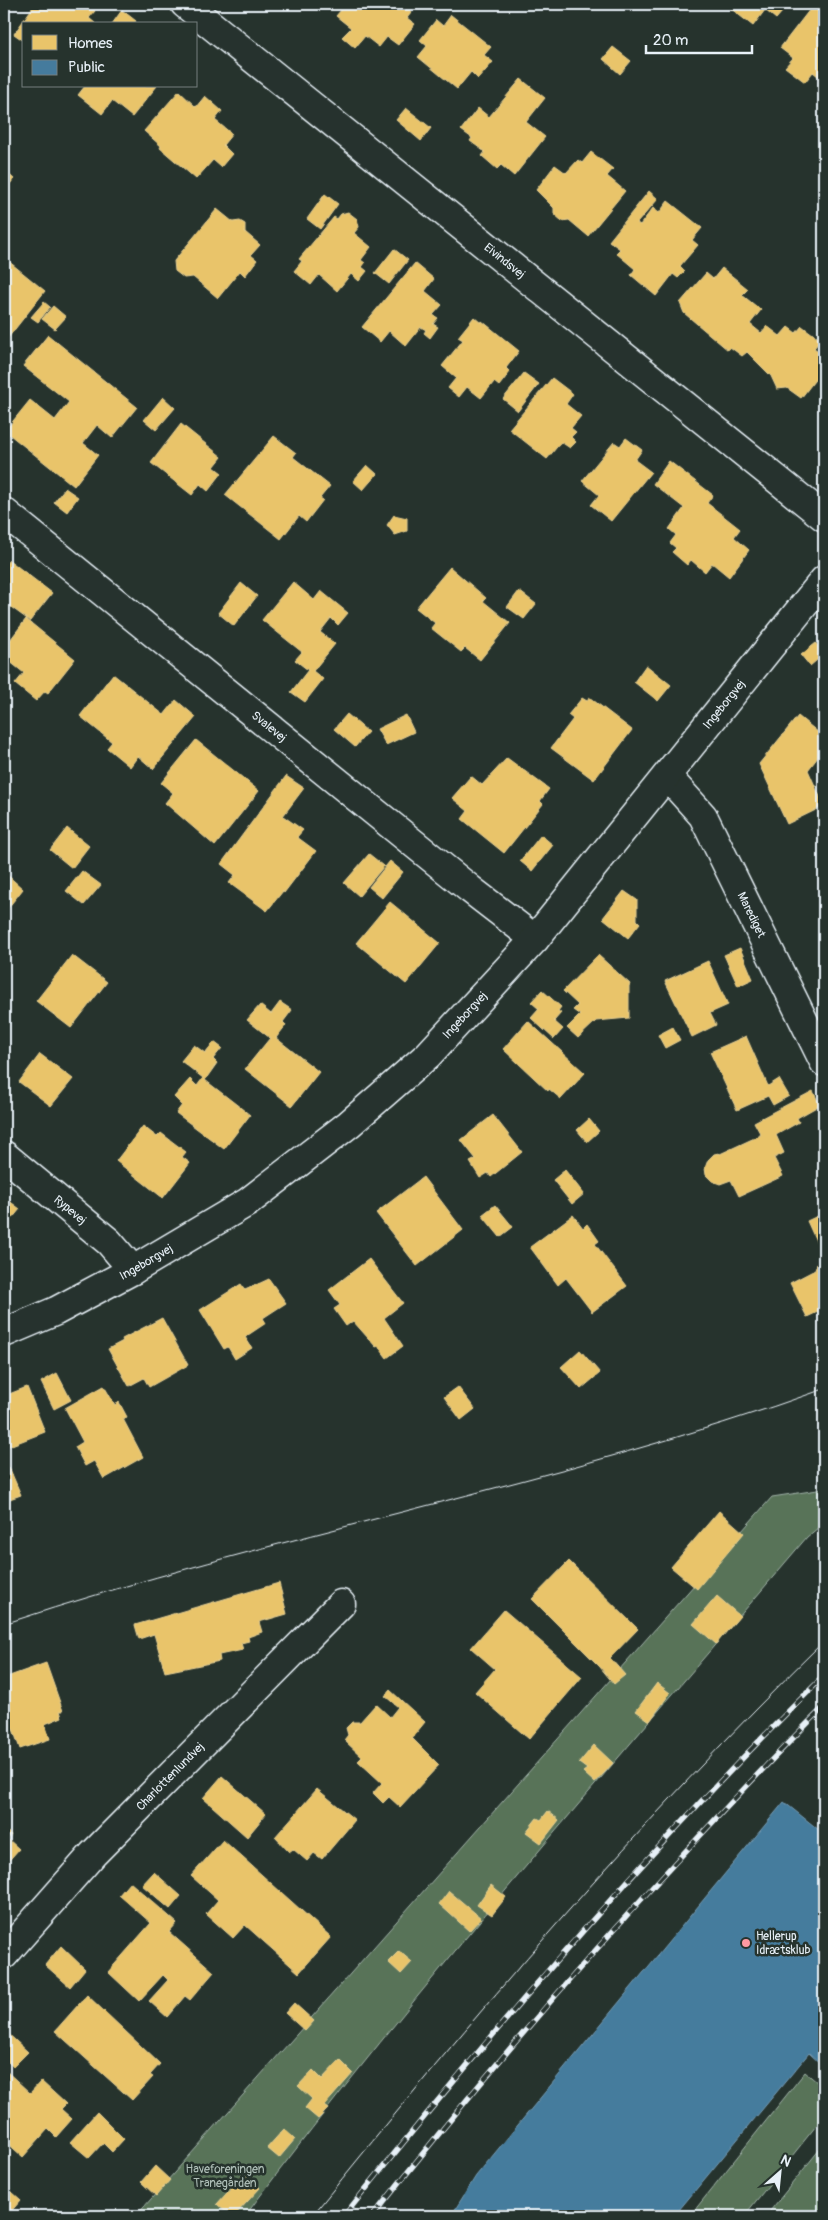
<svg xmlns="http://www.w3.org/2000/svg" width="828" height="2220" font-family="Pangolin,sans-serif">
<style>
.green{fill:#597359;stroke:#a0b2a8}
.homes{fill:#e9c46a;stroke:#e9d295}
.public{fill:#457b9d;stroke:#769eb8}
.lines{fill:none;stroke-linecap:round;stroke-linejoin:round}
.minor-casing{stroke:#e8f1f8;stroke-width:31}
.minor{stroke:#26332d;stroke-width:28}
.tram{stroke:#e8f1f8;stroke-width:1}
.rail-casing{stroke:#e8f1f8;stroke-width:5.5}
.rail{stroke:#26332d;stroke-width:4;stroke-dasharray:11;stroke-linecap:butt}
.poi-dot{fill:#ff9aa2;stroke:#26332d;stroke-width:2}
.labels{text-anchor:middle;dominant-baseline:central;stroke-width:5;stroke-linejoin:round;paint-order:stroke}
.street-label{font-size:12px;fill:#e8f1f8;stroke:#26332d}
.poi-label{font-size:12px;fill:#e8f1f8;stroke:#26332d;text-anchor:start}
.park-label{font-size:12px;fill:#afbfb8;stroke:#26332d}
</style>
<rect width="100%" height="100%" fill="#26332d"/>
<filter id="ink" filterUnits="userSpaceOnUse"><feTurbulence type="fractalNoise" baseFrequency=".02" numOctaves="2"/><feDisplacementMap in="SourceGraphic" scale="10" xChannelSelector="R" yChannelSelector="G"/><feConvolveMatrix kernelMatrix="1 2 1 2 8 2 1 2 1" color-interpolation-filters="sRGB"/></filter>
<g filter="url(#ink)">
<!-- green -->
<g class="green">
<path d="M 824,1489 L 824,1523 L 807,1537 C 617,1761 421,1981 245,2216 L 136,2216 L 772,1497 Z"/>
<polygon points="805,2072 824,2088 824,2116 744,2216 690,2216"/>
<polygon points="824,2144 824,2216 766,2216"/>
</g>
<!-- homes -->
<g class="homes">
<polygon points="35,4 89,4 95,11 89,18 96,24 24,24 24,41 14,34"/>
<polygon points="346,4 401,4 412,12 407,18 415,24 398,45 387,37 379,47 365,36 355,48 342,37 351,28 336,16"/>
<polygon points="725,4 789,4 776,19 765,10 753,26"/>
<polygon points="814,4 820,4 824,7 824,81 813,72 805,82 785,67 793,58 780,48"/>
<polygon points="122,10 136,21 134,24 112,24"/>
<polygon points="451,15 491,47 484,55 493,62 478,79 471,72 457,89 418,57 427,46 420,40 436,20 443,26"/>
<polygon points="613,47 631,61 620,74 603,59"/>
<polygon points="521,79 545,98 526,122 545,137 514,176 501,165 497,169 482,156 485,152 470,141 472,138 461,130 478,108 489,117"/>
<polygon points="85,86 157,86 132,117 112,101 102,114 78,95"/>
<polygon points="179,91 196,107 205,96 222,111 215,120 232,134 223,145 232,154 221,167 213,160 196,179 160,148 161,146 144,131"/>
<polygon points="406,108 431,128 421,141 396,120"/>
<polygon points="591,152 613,169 607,176 625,191 588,236 569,220 562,221 554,214 554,208 536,190 555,165 566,173 578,160 582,163"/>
<polygon points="4,170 14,179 4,191"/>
<polygon points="649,191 658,199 637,223 640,225 653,208 659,213 668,201 702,228 692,240 698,245 680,266 685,271 678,278 673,274 656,296 631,275 635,269 616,253 620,249 609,241"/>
<polygon points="325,194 338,204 320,229 307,219"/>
<polygon points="217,209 233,222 240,221 245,224 245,232 260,245 251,255 257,260 245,276 240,271 218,298 193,277 184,278 175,271 174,261"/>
<polygon points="348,212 357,219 359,227 354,233 371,247 361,260 365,263 362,267 367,271 359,281 351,274 337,291 319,275 311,285 294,271 302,261 299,259 334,217 337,219 341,214"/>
<polygon points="394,249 408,260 389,284 375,273"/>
<polygon points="7,260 45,291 4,343 4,264"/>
<polygon points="415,263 434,279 425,291 442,305 433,315 438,318 433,324 438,327 430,338 424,333 426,330 421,327 406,346 389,331 380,342 362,327"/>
<polygon points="722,268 748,289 742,295 761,310 750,324 761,333 767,326 780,336 788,327 796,333 802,326 821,340 814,348 824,355 824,368 801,398 787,388 777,389 771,376 747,352 742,356 730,347 728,350 684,313 680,303 706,273 713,279"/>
<polygon points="44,302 50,307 38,322 31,317"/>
<polygon points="53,306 66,317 55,329 42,319"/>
<polygon points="474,317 481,323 482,321 519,351 506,368 510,372 499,386 494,382 481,398 467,387 459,397 448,388 456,378 442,366 463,340 458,337"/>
<polygon points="48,335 137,407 112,438 97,425 83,443 98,455 74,486 5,431 30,400 55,420 69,402 23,366"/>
<polygon points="524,373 539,384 518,411 503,399"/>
<polygon points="552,378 573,394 566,404 581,416 571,428 576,432 571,437 576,442 570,448 561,442 547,459 509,429"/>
<polygon points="163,397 175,408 156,430 144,420"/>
<polygon points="181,424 222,457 214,467 222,473 208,491 200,484 192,495 151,463"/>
<polygon points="274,436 296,453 293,457 330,486 320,498 323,500 306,522 299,516 281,539 225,495"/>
<polygon points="626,438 642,450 635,460 651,472 611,521 591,505 599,495 582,481 614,442 620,446"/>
<polygon points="669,461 713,495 707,503 740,529 734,537 749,550 729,577 712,563 705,572 691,560 687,565 672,552 676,548 670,543 676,535 669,529 684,508 653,484"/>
<polygon points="367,465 377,474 363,490 353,481"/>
<polygon points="65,488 78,497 67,512 54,502"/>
<polygon points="394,515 407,518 407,531 395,535 387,525"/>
<polygon points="9,560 52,593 30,621 4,602 4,566"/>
<polygon points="450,567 486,598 483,601 510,623 480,660 465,648 461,652 431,628 435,623 416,608"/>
<polygon points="293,582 314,600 321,591 348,613 338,625 331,618 320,632 335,644 313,671 323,679 305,702 291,692 308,670 295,660 302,652 262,620"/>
<polygon points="241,583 257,596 234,626 218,613"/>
<polygon points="519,591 536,604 524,619 507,607"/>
<polygon points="26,619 75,659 48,693 45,691 36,701 15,684 24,673 4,657 4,648"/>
<polygon points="816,643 824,654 810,666 801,655"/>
<polygon points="646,665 671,685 658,701 634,682"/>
<polygon points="113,674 164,715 176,700 196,717 153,769 138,756 130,767 107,748 112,742 80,716"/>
<polygon points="589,697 632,730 594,780 551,748 573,719 568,715 582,698 587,701"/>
<polygon points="347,714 368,732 355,747 334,729"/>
<polygon points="406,715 414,732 386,745 377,729"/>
<polygon points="798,716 824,737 824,741 818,749 822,752 808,770 824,806 787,824 759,764"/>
<polygon points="196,740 259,791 215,846 165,803 173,793 161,783"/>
<polygon points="507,758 549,789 540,801 543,804 504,853 462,819 468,811 452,798 471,776 482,785"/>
<polygon points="286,776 304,788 283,816 303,830 297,837 316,851 284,893 283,891 267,911 229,883 235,875 221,864"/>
<polygon points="67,828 89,846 72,868 50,850"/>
<polygon points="541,835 553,845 532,871 520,861"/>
<polygon points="369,854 384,866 359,896 344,883"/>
<polygon points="4,861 10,866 5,873 23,889 4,913"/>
<polygon points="390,861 403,872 382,898 369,887"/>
<polygon points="82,871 101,885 84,905 66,891"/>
<polygon points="624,891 637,900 637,920 640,923 628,938 603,918"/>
<polygon points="390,902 440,943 406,984 356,943"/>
<polygon points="740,948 753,979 738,986 724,955"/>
<polygon points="72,955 107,982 71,1028 36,1001"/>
<polygon points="598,955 630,984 629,986 629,1018 596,1021 578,1038 567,1028 580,1015 573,1010 578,1005 563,991"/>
<polygon points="708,961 728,1005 710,1013 716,1025 692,1037 665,981"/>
<polygon points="824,975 824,992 818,978"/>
<polygon points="542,990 561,1007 558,1011 561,1013 554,1021 563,1029 554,1039 531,1018 539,1009 531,1002"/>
<polygon points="280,1002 292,1010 283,1022 286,1025 276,1038 319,1072 292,1106 245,1069 270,1038 247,1020 260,1005 271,1014"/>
<polygon points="528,1021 585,1073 561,1099 549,1089 548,1091 503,1049"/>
<polygon points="673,1027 680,1040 665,1048 658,1035"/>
<polygon points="746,1036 768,1086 779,1079 789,1096 773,1105 768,1096 737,1110 710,1052"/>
<polygon points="214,1042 222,1048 213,1059 217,1063 205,1080 250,1115 224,1149 176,1113 182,1105 174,1097 190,1079 197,1086 203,1078 181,1061 194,1045 205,1053"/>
<polygon points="40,1054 73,1079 51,1106 19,1082"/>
<polygon points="813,1091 820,1105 797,1118 799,1122 776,1135 784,1153 774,1158 783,1176 739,1196 731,1180 720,1184 712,1181 706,1175 705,1168 708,1160 714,1154 719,1153 720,1154 761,1135 754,1122"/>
<polygon points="493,1115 522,1152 491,1177 488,1173 480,1178 470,1162 476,1159 461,1140"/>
<polygon points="589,1119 599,1131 587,1142 577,1130"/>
<polygon points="143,1126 157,1137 161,1133 186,1152 182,1157 190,1163 163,1198 116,1161"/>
<polygon points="565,1170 584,1194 572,1204 553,1180"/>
<polygon points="423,1177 463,1230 417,1266 376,1213"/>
<polygon points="4,1197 20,1209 11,1220 4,1214"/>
<polygon points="495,1205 513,1227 500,1237 482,1215"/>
<polygon points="824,1213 824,1309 807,1317 790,1283 815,1270 821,1252 807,1221"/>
<polygon points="573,1215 583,1228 587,1224 599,1241 595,1244 627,1286 592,1312 566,1278 558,1285 530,1247"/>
<polygon points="369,1259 403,1303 384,1318 403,1346 387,1358 378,1346 376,1347 353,1321 346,1326 334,1309 340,1305 329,1290"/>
<polygon points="269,1279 286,1303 263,1318 266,1323 245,1337 252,1348 235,1359 228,1347 224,1349 200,1310 241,1284 245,1290"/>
<polygon points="162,1318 188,1365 149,1387 144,1378 129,1386 108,1349 123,1341 122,1339"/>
<polygon points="580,1350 600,1373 581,1389 561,1367"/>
<polygon points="57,1373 71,1400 54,1409 41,1382"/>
<polygon points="104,1386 115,1405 119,1402 127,1417 123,1419 143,1457 104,1479 94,1461 85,1466 75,1447 83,1442 65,1408"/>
<polygon points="27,1387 45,1432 4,1448 4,1396"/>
<polygon points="458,1387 475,1409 461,1420 444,1397"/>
<polygon points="9,1467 21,1495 4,1501 4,1469"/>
<polygon points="719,1511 744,1533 697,1589 671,1567"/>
<polygon points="569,1561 638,1629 610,1658 625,1675 614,1684 600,1667 532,1599"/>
<polygon points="279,1583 287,1614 259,1622 262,1632 248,1637 249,1641 241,1643 243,1650 219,1655 220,1661 165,1672 154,1634 139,1639 135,1625"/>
<polygon points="717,1596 740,1616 716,1644 693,1624"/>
<polygon points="504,1610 582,1677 529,1739 475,1692 495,1669 471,1648"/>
<polygon points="46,1663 63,1711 60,1711 62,1717 45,1724 50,1739 20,1749 13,1729 10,1730 5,1714 4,1715 4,1678"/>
<polygon points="657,1683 670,1693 650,1721 636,1711"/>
<polygon points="390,1690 425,1722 412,1738 439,1765 400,1807 389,1797 383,1803 373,1793 382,1783 358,1761 362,1757 344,1740 348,1735 346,1728 352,1722 360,1722 376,1704 390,1717 398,1707 385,1696"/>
<polygon points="594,1745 613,1763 595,1783 583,1772 587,1769 579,1763"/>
<polygon points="222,1776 266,1814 247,1837 203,1798"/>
<polygon points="317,1789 355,1820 322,1859 314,1853 307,1861 293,1849 289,1852 275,1837"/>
<polygon points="548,1811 559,1820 541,1843 526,1832 537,1818 541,1820"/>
<polygon points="4,1829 11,1835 8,1839 19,1849 4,1866"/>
<polygon points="223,1840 331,1937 299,1973 245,1925 233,1938 206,1914 218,1900 191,1876"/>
<polygon points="154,1872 181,1896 170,1909 142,1885"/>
<polygon points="130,1882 177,1923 169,1932 214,1972 190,2000 185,1996 167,2017 149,2001 168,1980 163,1975 139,2001 108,1972 151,1923 119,1895"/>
<polygon points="491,1885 506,1897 492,1915 477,1905"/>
<polygon points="449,1891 481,1918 469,1931 439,1904"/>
<polygon points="61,1946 85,1969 70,1987 45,1965"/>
<polygon points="399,1951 412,1962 401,1974 388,1962"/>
<polygon points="87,1995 160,2064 150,2075 153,2077 132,2100 55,2031"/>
<polygon points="294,2003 314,2021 305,2031 285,2013"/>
<polygon points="4,2030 28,2052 13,2067 4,2058"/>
<polygon points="340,2060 353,2073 324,2106 328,2109 318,2119 305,2108 312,2099 298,2086 313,2070 322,2079"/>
<polygon points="4,2069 30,2093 41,2081 66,2104 61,2109 72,2119 56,2137 48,2129 23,2157 4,2140"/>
<polygon points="97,2112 124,2139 112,2152 103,2143 89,2158 70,2142"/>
<polygon points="284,2129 295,2139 279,2158 267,2148"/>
<polygon points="155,2166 170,2180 156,2196 141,2182"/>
<polygon points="244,2174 260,2188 234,2216 230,2216 217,2204"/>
<polygon points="4,2185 21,2200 7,2216 4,2216"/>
</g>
<!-- public -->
<polygon class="public" points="784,1802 824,1834 824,2067 809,2053 674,2216 451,2216 476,2176"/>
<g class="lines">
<defs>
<g id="minor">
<path id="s1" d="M 185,4 L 824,517"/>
<path id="s2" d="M 4,512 L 470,889 L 535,939"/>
<path id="s3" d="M 667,776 L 703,816 L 824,1062"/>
<path id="s4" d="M 4,1155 L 109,1242 L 133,1270"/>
<path id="s5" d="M 4,1333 L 56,1311 L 133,1270 L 248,1202 L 349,1124 L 428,1055 L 535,939 L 824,580"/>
<path id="s6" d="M 4,1955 L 93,1854 L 341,1604"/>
</g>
</defs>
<!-- minor casing -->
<use href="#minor" class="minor-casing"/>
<!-- minor -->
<use href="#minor" class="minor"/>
<!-- tram -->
<g class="tram">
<path d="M 4,1624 C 274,1534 556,1485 824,1389"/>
<path d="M 312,2216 C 473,2016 640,1821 824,1641"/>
</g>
<defs>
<g id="rail">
<path d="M 344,2216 C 494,2028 652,1845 824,1676"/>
<path d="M 373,2216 C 467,2096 566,1981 670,1868 C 720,1814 771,1759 824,1707"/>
</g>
</defs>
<!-- rail casing -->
<use href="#rail" class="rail-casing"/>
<!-- rail -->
<use href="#rail" class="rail"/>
</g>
</g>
<!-- markers -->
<circle class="poi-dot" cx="746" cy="1943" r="5"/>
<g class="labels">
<!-- street labels -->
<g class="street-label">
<text stroke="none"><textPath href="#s1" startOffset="410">Eivindsvej</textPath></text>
<text stroke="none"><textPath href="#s5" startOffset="969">Ingeborgvej</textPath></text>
<text stroke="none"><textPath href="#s2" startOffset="341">Svalevej</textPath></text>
<text stroke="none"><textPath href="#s3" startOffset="164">Marediget</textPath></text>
<text stroke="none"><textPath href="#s5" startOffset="564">Ingeborgvej</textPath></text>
<text stroke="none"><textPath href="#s4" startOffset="86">Rypevej</textPath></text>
<text stroke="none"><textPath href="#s5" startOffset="159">Ingeborgvej</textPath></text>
<text stroke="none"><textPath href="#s6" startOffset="244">Charlottenlundvej</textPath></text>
</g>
<!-- poi labels -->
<g class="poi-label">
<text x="756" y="1936">Hellerup<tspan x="756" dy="14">Idrætsklub</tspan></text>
</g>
<!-- park labels -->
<g class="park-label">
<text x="225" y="2169">Haveforeningen<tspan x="225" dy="14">Tranegården</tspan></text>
</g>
</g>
<!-- margin -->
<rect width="828" height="2220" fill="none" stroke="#26332d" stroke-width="20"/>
<rect x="10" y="10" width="808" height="2200" fill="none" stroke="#e8f1f8" stroke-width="2" filter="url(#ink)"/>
<!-- legend -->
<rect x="22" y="22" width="175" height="65" fill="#26332d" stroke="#747f7e"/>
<rect x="32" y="35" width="25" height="15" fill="#e9c46a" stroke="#747f7e"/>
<text x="68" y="48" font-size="15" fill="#e8f1f8">Homes</text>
<rect x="32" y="60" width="25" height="15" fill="#457b9d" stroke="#747f7e"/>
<text x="68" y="72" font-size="15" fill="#e8f1f8">Public</text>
<!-- north arrow -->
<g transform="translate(780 2172) rotate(27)" stroke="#26332d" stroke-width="4" paint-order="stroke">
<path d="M0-4L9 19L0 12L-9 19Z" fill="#e8f1f8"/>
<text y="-8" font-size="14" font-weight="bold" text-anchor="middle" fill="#e8f1f8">N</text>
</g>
<!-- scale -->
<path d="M646 45v8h106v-8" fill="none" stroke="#e8f1f8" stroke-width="2.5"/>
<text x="653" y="45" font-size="15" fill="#e8f1f8" stroke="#26332d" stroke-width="4" paint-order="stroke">20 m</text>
</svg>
